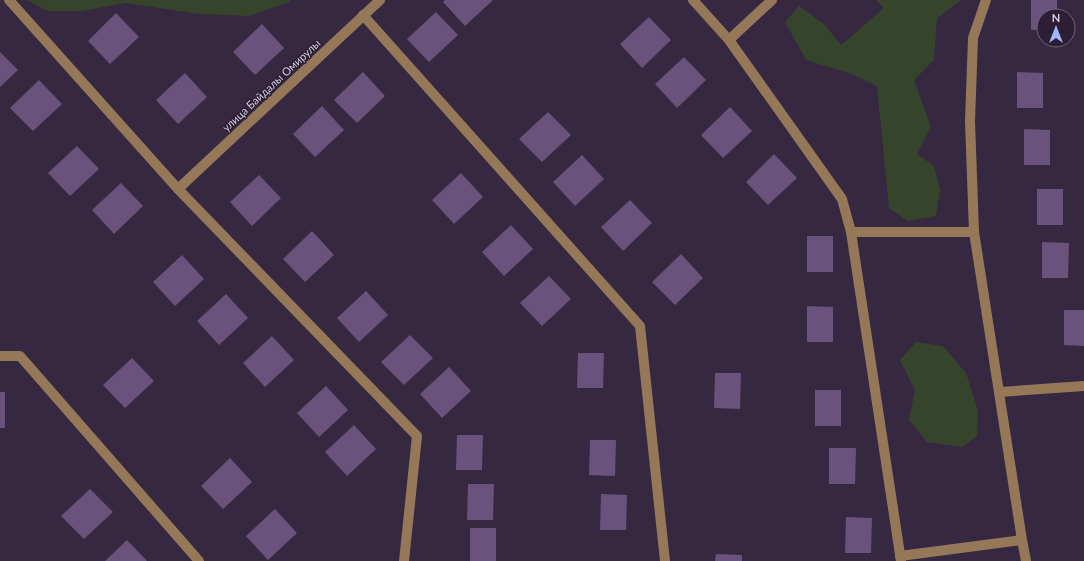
<svg xmlns="http://www.w3.org/2000/svg" width="1084" height="561" font-family="Lato,sans-serif">
<style>
.green{fill:#37442c}
.building{fill:#69527b}
.lines{fill:none;stroke-linecap:round;stroke-linejoin:round}
.minor{stroke:#957858;stroke-width:10}
.labels{text-anchor:middle;dominant-baseline:central;stroke-width:3;stroke-linejoin:round;paint-order:stroke}
.street-label{font-size:11px;fill:#d9d0e0;stroke:#2b1e35}
</style>
<rect width="100%" height="100%" fill="#352840"/>
<!-- green -->
<g class="green">
<polygon points="27,0 290,0 289,2 249,16 199,14 126,3 81,11 48,11"/>
<polygon points="876,0 961,0 937,18 934,60 914,80 931,127 917,154 934,166 940,190 936,216 908,221 889,208 877,86 849,73 806,60 785,22 799,6 824,24 841,45 884,8"/>
<polygon points="916,342 943,346 966,373 978,411 977,436 962,447 927,442 909,420 915,390 900,360"/>
</g>
<!-- building -->
<g class="building">
<polygon points="445,0 493,0 465,26 443,2"/>
<polygon points="1031,0 1057,0 1057,16 1044,16 1044,30 1031,30"/>
<polygon points="436,12 458,35 429,62 407,39"/>
<polygon points="116,13 139,37 110,64 88,41"/>
<polygon points="649,17 671,40 642,68 620,44"/>
<polygon points="262,24 284,48 255,75 233,52"/>
<polygon points="0,52 18,70 0,87"/>
<polygon points="684,57 706,80 677,108 655,84"/>
<polygon points="363,72 385,96 357,123 334,100"/>
<polygon points="1017,72 1043,73 1043,108 1017,108"/>
<polygon points="185,73 207,97 178,124 156,100"/>
<polygon points="39,80 62,104 33,131 10,108"/>
<polygon points="322,106 344,130 315,157 293,134"/>
<polygon points="730,107 752,131 723,158 701,135"/>
<polygon points="548,112 571,135 542,162 519,139"/>
<polygon points="1024,129 1050,130 1050,165 1024,165"/>
<polygon points="77,146 99,169 70,196 48,173"/>
<polygon points="774,154 797,178 768,205 746,182"/>
<polygon points="582,155 604,179 575,206 553,182"/>
<polygon points="461,173 483,197 454,224 432,200"/>
<polygon points="259,175 281,198 252,226 230,202"/>
<polygon points="121,183 143,206 114,234 92,210"/>
<rect x="1037" y="189" width="26" height="36"/>
<polygon points="630,200 652,223 623,251 601,227"/>
<polygon points="511,225 533,249 504,276 482,252"/>
<polygon points="312,231 334,255 305,282 283,259"/>
<rect x="807" y="236" width="26" height="36"/>
<polygon points="1042,242 1069,243 1068,278 1042,278"/>
<polygon points="681,254 703,278 675,305 652,282"/>
<polygon points="182,255 204,279 175,306 153,282"/>
<polygon points="549,276 571,299 542,326 520,303"/>
<polygon points="366,291 388,315 359,342 337,318"/>
<polygon points="226,294 248,318 219,345 197,321"/>
<polygon points="807,306 833,307 833,342 807,342"/>
<polygon points="1064,310 1084,310 1084,346 1064,345"/>
<polygon points="410,335 433,358 404,385 381,362"/>
<polygon points="272,336 294,360 265,387 243,363"/>
<polygon points="578,353 604,353 603,388 577,388"/>
<polygon points="132,358 154,381 125,408 103,385"/>
<polygon points="449,367 471,391 442,418 420,394"/>
<polygon points="715,373 741,373 740,409 714,408"/>
<polygon points="326,386 348,410 319,437 297,413"/>
<rect x="815" y="390" width="26" height="36"/>
<rect x="0" y="392" width="5" height="36"/>
<polygon points="354,425 376,449 347,476 325,452"/>
<polygon points="457,435 483,435 482,470 456,470"/>
<polygon points="590,440 616,440 615,476 589,475"/>
<polygon points="829,448 856,448 855,484 829,484"/>
<polygon points="230,458 252,482 223,509 201,486"/>
<polygon points="468,484 494,484 493,520 467,520"/>
<polygon points="90,489 113,512 84,539 61,516"/>
<polygon points="601,494 627,495 626,530 600,530"/>
<polygon points="275,509 297,533 268,560 246,536"/>
<polygon points="846,517 872,518 871,553 845,553"/>
<rect x="470" y="528" width="26" height="33"/>
<polygon points="127,540 147,561 105,561"/>
<polygon points="716,554 742,555 742,561 715,561"/>
</g>
<g class="lines">
<!-- minor -->
<g class="minor">
<polyline points="9,0 178,189 417,436 404,561"/>
<polyline points="693,0 729,40 772,0"/>
<polyline points="986,0 973,38 970,121 974,232 1022,540 1026,561"/>
<polyline points="363,15 640,326 665,561"/>
<polyline points="729,40 842,199 851,232 901,561"/>
<polyline points="178,189 380,0"/>
<polyline points="851,232 974,232"/>
<polyline points="0,356 20,356 199,561"/>
<polyline points="999,392 1084,386"/>
<polyline points="900,556 1022,540"/>
</g>
</g>
<g class="labels">
<!-- street labels -->
<g class="street-label">
<text transform="translate(271 85) rotate(-43)">улица Байдалы Омирулы</text>
</g>
</g>
<!-- north arrow -->
<g transform="translate(1056 28)"><circle r="19" fill="#2b1e35" stroke="#716579"/>
<path d="M0-3L7 15L0 10L-7 15Z" fill="#a1b3fd"/>
<text y="-6" font-size="11" font-weight="bold" text-anchor="middle" fill="#d9d0e0">N</text>
</g>
</svg>
